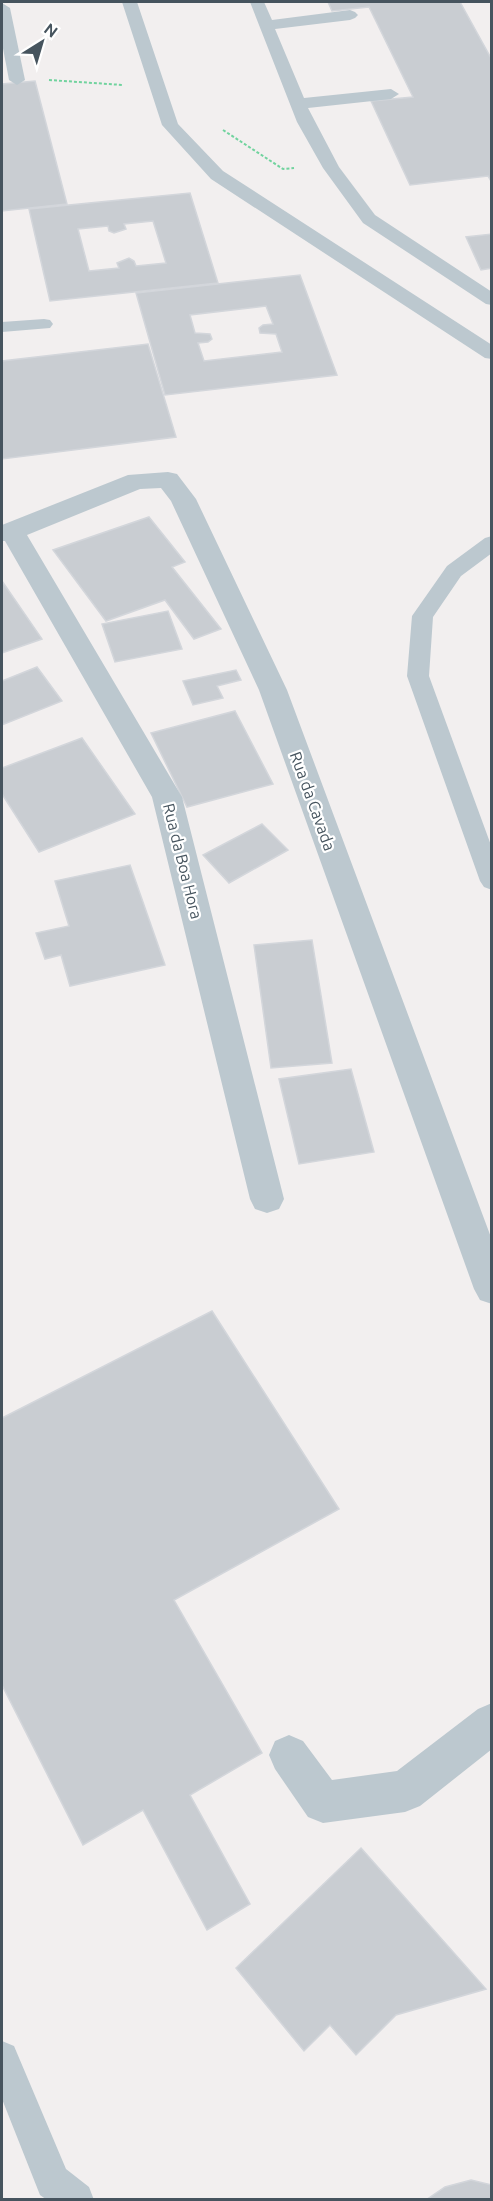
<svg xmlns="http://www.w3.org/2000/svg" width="493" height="2201" font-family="Ubuntu,sans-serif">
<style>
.building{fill:#c9cdd2;stroke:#d3d6db;stroke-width:1.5;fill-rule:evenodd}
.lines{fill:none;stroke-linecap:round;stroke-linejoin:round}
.path{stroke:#71d39e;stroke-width:2;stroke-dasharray:3 2;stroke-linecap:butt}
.service{fill:#bcc8cf;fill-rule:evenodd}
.minor{fill:#bcc8cf;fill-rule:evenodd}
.labels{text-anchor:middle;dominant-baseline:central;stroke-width:4.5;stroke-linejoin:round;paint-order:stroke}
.street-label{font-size:16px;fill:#46545e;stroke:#fff}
</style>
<rect width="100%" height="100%" fill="#f2efef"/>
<!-- building -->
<g class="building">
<polygon points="328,2 460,2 492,60 492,183 488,176 410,185 371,101 413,97 369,7 332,11"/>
<polygon points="35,81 67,204 2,211 2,84"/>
<path d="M 190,193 L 218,283 L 50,301 L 29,209 ZM 153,221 L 166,263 L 136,266 L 134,261 L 129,258 L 117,263 L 119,268 L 89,271 L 78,229 L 108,226 L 109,231 L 114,233 L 126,229 L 124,224 Z"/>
<polygon points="492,234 492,268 481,270 466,237"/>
<path d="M 300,275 L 337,375 L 165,395 L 136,293 ZM 266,306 L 273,324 L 263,325 L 259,328 L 260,333 L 276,334 L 282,352 L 204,361 L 198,343 L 208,342 L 212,339 L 210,334 L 195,333 L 190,315 Z"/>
<polygon points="148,344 176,437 2,459 2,361"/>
<polygon points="149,517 185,562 172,567 221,629 194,639 165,600 106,621 53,550"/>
<polygon points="2,581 42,639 2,653"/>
<polygon points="168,611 182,649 115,662 102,624"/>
<polygon points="37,667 62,701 2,725 2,681"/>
<polygon points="236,670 241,680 217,686 223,698 193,705 183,681"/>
<polygon points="235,711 273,784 187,807 151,733"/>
<polygon points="82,738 135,814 39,852 2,794 2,768"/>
<polygon points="262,824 288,850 229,883 203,855"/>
<polygon points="130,865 165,965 70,986 61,955 45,959 36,933 69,926 55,881"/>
<polygon points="312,940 332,1063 271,1068 254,945"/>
<polygon points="351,1069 374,1152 299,1164 279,1079"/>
<polygon points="212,1311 339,1509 174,1600 262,1753 190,1795 250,1904 207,1930 143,1810 83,1845 2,1685 2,1418"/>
<polygon points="361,1848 486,1989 396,2015 356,2055 330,2025 304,2051 236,1968"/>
<polygon points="471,2180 492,2185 492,2200 426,2200 445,2187"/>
</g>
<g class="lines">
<!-- path -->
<g class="path">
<polyline points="49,80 123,85"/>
<polyline points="223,130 283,169 294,168"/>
</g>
<!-- service -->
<g class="service">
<polygon points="122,2 137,2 178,124 223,171 492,345 492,359 485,358 211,179 162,125"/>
<polygon points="250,2 264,2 272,20 350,10 355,12 358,15 355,18 350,20 275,29 304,98 391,89 399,94 391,99 308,108 339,167 375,215 492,292 492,305 486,304 363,223 323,168 297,122"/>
<polygon points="2,3 10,8 25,80 17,85 9,80 2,43"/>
<polygon points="44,319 50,320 53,324 50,328 2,332 2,322"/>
<polygon points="492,536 492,553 461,576 433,617 429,676 492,848 492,890 484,887 480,881 407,676 412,616 447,566 485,538"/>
<polygon points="2,2041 14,2046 66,2169 89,2187 94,2200 47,2200 40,2195 2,2099"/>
</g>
<!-- minor -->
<g class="minor">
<polygon points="168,472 177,474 196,499 287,690 492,1240 492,1304 480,1300 474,1289 259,690 171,501 161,488 140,489 27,535 182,797 284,1199 279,1209 267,1213 255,1209 250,1199 152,797 5,541 2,541 2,525 128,475"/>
<polygon points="492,1703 492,1749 420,1806 405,1812 323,1823 308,1817 275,1769 269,1755 275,1741 289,1735 303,1741 332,1780 397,1771 478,1709"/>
</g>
</g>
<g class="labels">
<!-- street labels -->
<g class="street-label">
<text transform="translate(313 801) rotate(70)">Rua da Cavada</text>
<text transform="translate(183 861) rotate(76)">Rua da Boa Hora</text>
</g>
</g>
<!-- border -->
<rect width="493" height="2201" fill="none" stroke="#46545e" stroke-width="6"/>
<!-- north arrow -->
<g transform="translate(42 42) rotate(37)" stroke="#ffffff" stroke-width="4.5" paint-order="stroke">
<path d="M0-4.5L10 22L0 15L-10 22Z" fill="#46545e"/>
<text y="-9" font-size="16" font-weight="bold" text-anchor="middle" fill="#46545e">N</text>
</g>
</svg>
